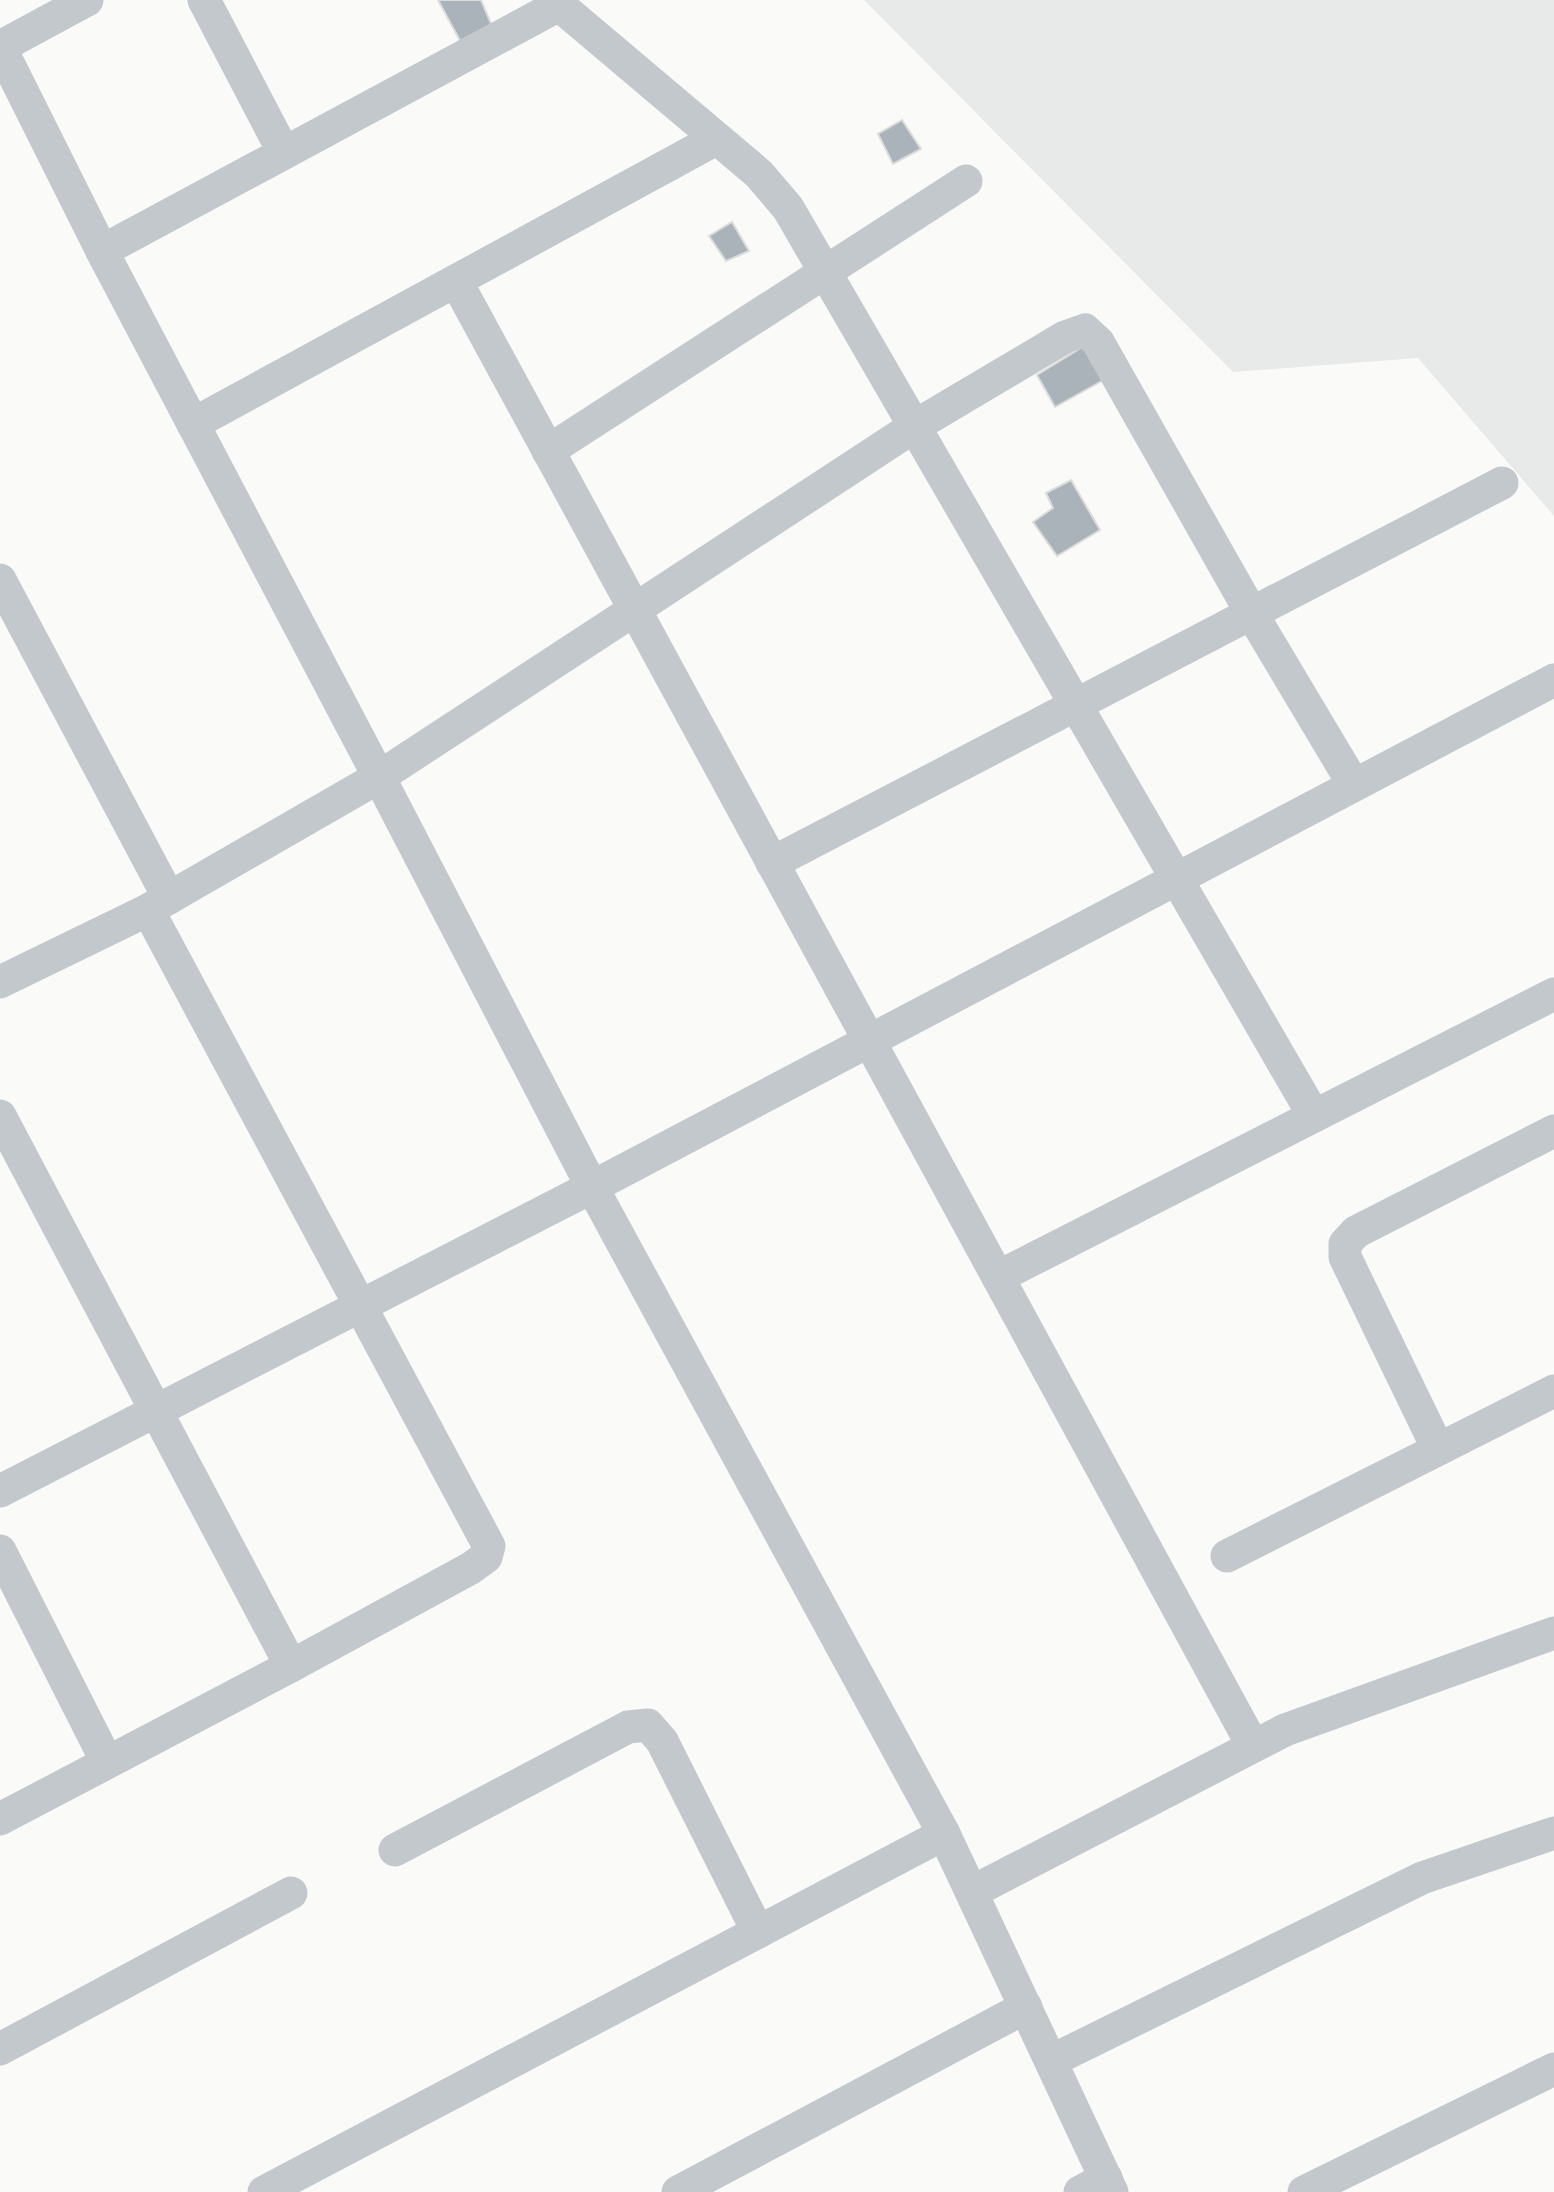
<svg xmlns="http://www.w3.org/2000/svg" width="1554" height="2192" font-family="Helvetica,sans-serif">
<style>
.built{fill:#e8e9e9}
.building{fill:#aab3b9;stroke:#dcdcda;stroke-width:2}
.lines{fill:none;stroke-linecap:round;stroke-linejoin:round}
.street{stroke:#c3c8cc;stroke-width:33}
</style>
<rect width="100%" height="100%" fill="#fafaf8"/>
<!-- built -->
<polygon class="built" points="864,0 1554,0 1554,516 1418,358 1233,372"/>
<!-- building -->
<g class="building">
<polygon points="438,0 481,0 495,33 464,48"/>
<polygon points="902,120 921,149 893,164 878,134"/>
<polygon points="732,222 749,251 726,261 709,236"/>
<polygon points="1086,339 1109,377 1055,407 1037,375 1079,349"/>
<polygon points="1071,480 1100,530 1057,556 1033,522 1053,508 1046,493"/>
</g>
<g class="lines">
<!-- street -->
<g class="street">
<polyline points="204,0 284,153"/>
<polyline points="553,0 759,174 788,208 1314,1116"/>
<polyline points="0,47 102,251 379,777 592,1187 944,1834 1112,2192"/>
<polyline points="0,47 87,0"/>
<polyline points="102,251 559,5"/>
<polyline points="456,281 1253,1746"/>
<polyline points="193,424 716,139"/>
<polyline points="548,451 966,181"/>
<polyline points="0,580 169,898"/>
<polyline points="772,863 1502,483"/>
<polyline points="0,982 148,910 379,777 915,426 1065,337 1085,330 1098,342 1252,614 1354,785"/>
<polyline points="0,1116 291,1666"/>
<polyline points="998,1277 1554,994"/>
<polyline points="1438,1449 1345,1257 1345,1244 1356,1232 1554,1131"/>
<polyline points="0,1491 592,1187 1554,680"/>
<polyline points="0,1551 107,1762"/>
<polyline points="1227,1556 1554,1391"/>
<polyline points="0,1819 291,1666 471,1568 486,1557 489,1546 148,910"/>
<polyline points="395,1850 628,1727 648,1725 662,1741 758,1932"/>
<polyline points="972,1892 1285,1730 1554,1633"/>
<polyline points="0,2049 291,1893"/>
<polyline points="1051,2061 1422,1878 1554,1833"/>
<polyline points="264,2192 944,1834"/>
<polyline points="678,2192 1026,2007"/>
<polyline points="1080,2192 1106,2178"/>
<polyline points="1304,2192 1554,2069"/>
</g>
</g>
</svg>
